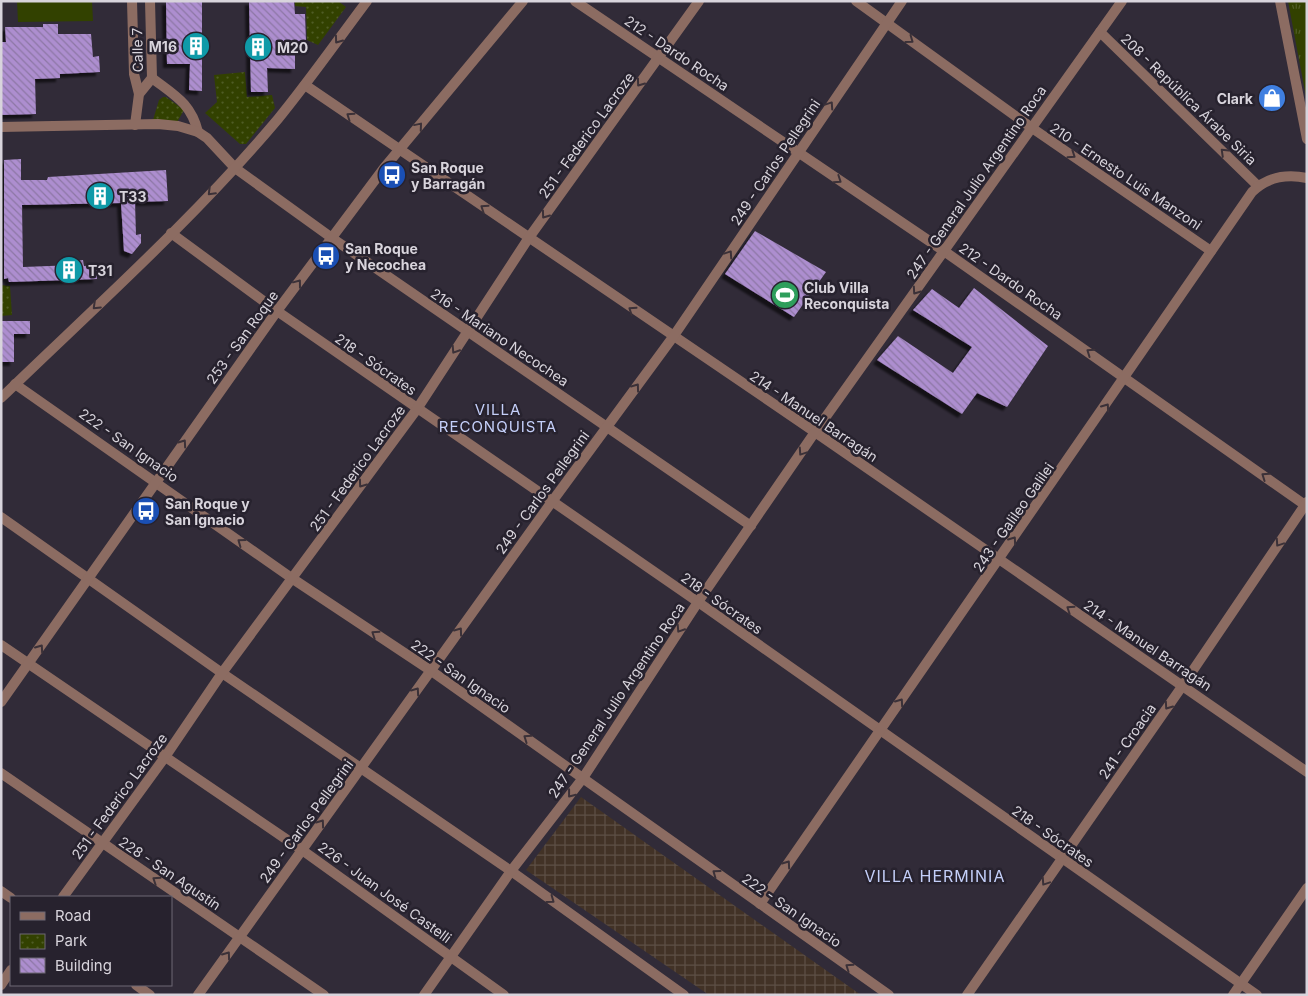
<svg xmlns="http://www.w3.org/2000/svg" width="1308" height="996" font-family="Inter,sans-serif">
<style>
.industrial{fill:url(#industrial-grid)}
.grass{fill:url(#grass-tufts)}
.park{fill:url(#park-dots)}
.pitch{fill:#324100}
.building{fill:url(#building-back-hatch);filter:url(#shadow)}
.lines{fill:none;stroke-linecap:round;stroke-linejoin:round}
.minor{stroke:#8c6c62;stroke-width:10}
.tertiary{stroke:#8c6c62;stroke-width:10}
.oneway{stroke:#3b3138}
.labels{text-anchor:middle;dominant-baseline:central;stroke-width:5;stroke-linejoin:round;paint-order:stroke}
.poi-label{font-size:14px;font-weight:bold;fill:#d8d4dc;stroke:#27222e;text-anchor:start}
.street-label{font-size:14px;fill:#d8d4dc;stroke:#27222e}
.neighbourhood-label{font-size:15px;letter-spacing:1px;fill:#c4cff9;stroke:#27222e}
.quarter-label{font-size:16px;letter-spacing:1px;fill:#c4cff9;stroke:#27222e}
</style>
<defs>
<pattern id="industrial-grid" width="8" height="8" patternUnits="userSpaceOnUse" patternTransform="scale(1.25)"><rect width="8" height="8" fill="#423226"/><path d="M0 4h8M4 0v8" fill="none" stroke="#5d4f45"/></pattern>
<pattern id="grass-tufts" width="24" height="20" patternUnits="userSpaceOnUse" patternTransform="scale(1.25)"><rect width="24" height="20" fill="#324100"/><path d="M3 7l-1-3M5 7V3M7 7l1-3M15 17l-1-3M17 17v-4M19 17l1-3" fill="none" stroke="#4f5c25"/></pattern>
<pattern id="park-dots" width="8" height="8" patternUnits="userSpaceOnUse" patternTransform="scale(1.25)"><rect width="8" height="8" fill="#324100"/><path d="M2 2h.1M6 6h.1" fill="none" stroke="#4f5c25" stroke-width="1.8" stroke-linecap="round"/></pattern>
<pattern id="building-back-hatch" width="6" height="6" patternUnits="userSpaceOnUse" patternTransform="scale(1.25)"><rect width="6" height="6" fill="#ad8ecf"/><path d="M-1 5l2 2M0 0l6 6M5-1l2 2" fill="none" stroke="#8d77a5"/></pattern>
<filter id="shadow"><feDropShadow dx="-4" dy="4" stdDeviation="1" flood-color="#0009"/></filter>
</defs>
<rect width="100%" height="100%" fill="#312b38"/>
<!-- industrial -->
<polygon class="industrial" points="581,797 861,995 709,995 526,870"/>
<!-- grass -->
<polygon class="grass" points="1288,1 1307,1 1307,102"/>
<!-- park -->
<g class="park">
<polygon points="295,1 338,1 346,7 318,45 307,40 306,7 295,6"/>
<polygon points="245,72 247,97 272,95 275,108 246,144 240,144 205,113 217,102 214,75"/>
<polygon points="163,97 166,97 184,110 176,124 153,120 159,100"/>
<polygon points="1,285 10,286 12,315 1,316"/>
</g>
<!-- pitch -->
<polygon class="pitch" points="17,1 92,1 93,21 18,22"/>
<!-- building -->
<g class="building">
<polygon points="166,1 202,1 202,91 189,90 190,64 167,64"/>
<polygon points="249,1 294,1 295,14 305,14 306,41 299,42 300,49 295,48 295,69 267,68 268,92 251,92"/>
<polygon points="43,24 58,24 58,34 91,34 93,57 99,56 100,72 60,74 60,78 35,79 36,114 1,115 1,42 6,42 5,27 43,27"/>
<polygon points="21,159 21,180 47,180 48,177 166,170 168,201 135,202 136,235 141,234 141,243 132,254 124,251 121,203 22,205 23,267 75,265 74,261 83,260 84,266 96,265 97,279 9,282 8,278 4,279 4,160"/>
<polygon points="755,231 826,272 794,317 725,274"/>
<polygon points="974,288 1048,346 1007,407 977,393 962,414 877,360 898,336 953,373 972,347 913,310 932,289 959,308"/>
<polygon points="1,321 30,321 30,334 14,334 14,362 1,362"/>
</g>
<g class="lines">
<!-- minor -->
<g class="minor">
<polyline points="132,1 134,74 139,94"/>
<polyline points="575,1 944,251 1305,505"/>
<polyline points="856,1 1032,128 1211,251"/>
<polyline points="1100,32 1258,186"/>
<path d="M 152,78 C 174,95 191,103 198,132"/>
<polyline points="305,85 815,432 1307,772"/>
<polyline points="135,125 139,94 152,78 150,1"/>
<polyline points="1,127 158,124 178,126 198,132 207,138 235,168 332,238 751,526"/>
<polyline points="171,233 277,311 698,602 1257,995"/>
<polyline points="15,384 293,579 430,670 889,995"/>
<path d="M 1,398 C 95,307 194,219 278,119 C 309,81 337,41 367,1"/>
<polyline points="1,517 222,673 511,871 684,995"/>
<polyline points="1,645 302,850 504,995"/>
<polyline points="1,702 277,311 384,168 523,1"/>
<polyline points="1,773 324,995"/>
<polyline points="1,891 11,898"/>
<polyline points="63,897 165,757 222,673 417,409 528,239 699,1"/>
<path d="M 760,904 L 1252,192 C 1267,177 1287,174 1307,178"/>
<polyline points="1,985 11,970"/>
<polyline points="136,985 150,995"/>
<polyline points="198,995 551,503 673,337 902,1"/>
<polyline points="424,995 511,871 583,778 698,602 815,432 1122,1"/>
<polyline points="967,995 1183,685 1307,502"/>
<polyline points="1233,995 1307,888"/>
</g>
<!-- tertiary -->
<polyline class="tertiary" points="1280,1 1307,139"/>
</g>
<!-- one-way arrows -->
<defs><path id="oneway-chevron" d="M-2-3.5L2.5 0L-2 3.5" fill="none" stroke-width="1.6" stroke-linecap="round" stroke-linejoin="round" transform="scale(1.25)"/></defs>
<g class="oneway">
<use href="#oneway-chevron" transform="translate(338 40) rotate(126)"/>
<use href="#oneway-chevron" transform="translate(910 40) rotate(36)"/>
<use href="#oneway-chevron" transform="translate(640 83) rotate(126)"/>
<use href="#oneway-chevron" transform="translate(830 105) rotate(-56)"/>
<use href="#oneway-chevron" transform="translate(350 116) rotate(-145)"/>
<use href="#oneway-chevron" transform="translate(419 126) rotate(-50)"/>
<use href="#oneway-chevron" transform="translate(1224 152) rotate(-136)"/>
<use href="#oneway-chevron" transform="translate(1072 155) rotate(34)"/>
<use href="#oneway-chevron" transform="translate(838 180) rotate(34)"/>
<use href="#oneway-chevron" transform="translate(211 192) rotate(135)"/>
<use href="#oneway-chevron" transform="translate(484 208) rotate(-146)"/>
<use href="#oneway-chevron" transform="translate(545 215) rotate(126)"/>
<use href="#oneway-chevron" transform="translate(729 254) rotate(-56)"/>
<use href="#oneway-chevron" transform="translate(298 283) rotate(-53)"/>
<use href="#oneway-chevron" transform="translate(916 291) rotate(125)"/>
<use href="#oneway-chevron" transform="translate(96 306) rotate(136)"/>
<use href="#oneway-chevron" transform="translate(632 310) rotate(-146)"/>
<use href="#oneway-chevron" transform="translate(455 350) rotate(123)"/>
<use href="#oneway-chevron" transform="translate(1090 352) rotate(-145)"/>
<use href="#oneway-chevron" transform="translate(636 387) rotate(-54)"/>
<use href="#oneway-chevron" transform="translate(1106 407) rotate(-55)"/>
<use href="#oneway-chevron" transform="translate(183 443) rotate(-55)"/>
<use href="#oneway-chevron" transform="translate(802 452) rotate(124)"/>
<use href="#oneway-chevron" transform="translate(1265 476) rotate(-145)"/>
<use href="#oneway-chevron" transform="translate(362 484) rotate(126)"/>
<use href="#oneway-chevron" transform="translate(1013 540) rotate(-55)"/>
<use href="#oneway-chevron" transform="translate(241 542) rotate(-144)"/>
<use href="#oneway-chevron" transform="translate(1279 543) rotate(124)"/>
<use href="#oneway-chevron" transform="translate(1070 609) rotate(-146)"/>
<use href="#oneway-chevron" transform="translate(680 629) rotate(123)"/>
<use href="#oneway-chevron" transform="translate(459 631) rotate(-54)"/>
<use href="#oneway-chevron" transform="translate(375 634) rotate(-146)"/>
<use href="#oneway-chevron" transform="translate(40 648) rotate(-55)"/>
<use href="#oneway-chevron" transform="translate(416 691) rotate(-55)"/>
<use href="#oneway-chevron" transform="translate(900 702) rotate(-55)"/>
<use href="#oneway-chevron" transform="translate(1168 706) rotate(125)"/>
<use href="#oneway-chevron" transform="translate(527 738) rotate(-145)"/>
<use href="#oneway-chevron" transform="translate(571 794) rotate(128)"/>
<use href="#oneway-chevron" transform="translate(321 823) rotate(-54)"/>
<use href="#oneway-chevron" transform="translate(787 864) rotate(-55)"/>
<use href="#oneway-chevron" transform="translate(716 873) rotate(-144)"/>
<use href="#oneway-chevron" transform="translate(156 880) rotate(-146)"/>
<use href="#oneway-chevron" transform="translate(1045 882) rotate(124)"/>
<use href="#oneway-chevron" transform="translate(551 900) rotate(36)"/>
<use href="#oneway-chevron" transform="translate(227 955) rotate(-54)"/>
<use href="#oneway-chevron" transform="translate(849 967) rotate(-145)"/>
</g>
<!-- icons -->
<defs>
<symbol id="building-disc" viewBox="-11 -11 22 22"><circle r="9.5" fill="#0f9aa8" stroke="#27222e"/><path d="M-4-6H4V6H1V3H-1V6H-4ZM-2.5-4.3h1.7v1.8h-1.7ZM.8-4.3h1.7v1.8H.8ZM-2.5-1h1.7V.8h-1.7ZM.8-1h1.7V.8H.8Z" fill="#fff"/></symbol>
<symbol id="shop-disc" viewBox="-11 -11 22 22"><circle r="9.5" fill="#3f7fe0" stroke="#27222e"/><path d="M-5-2.5h2.3a2.7 3.5 0 0 1 5.4 0H5L5.5 6h-11ZM-1.5-2.5h3a1.5 2.3 0 0 0-3 0Z" fill="#fff"/></symbol>
<symbol id="bus-disc" viewBox="-11 -11 22 22"><circle r="9.5" fill="#1a4fb4" stroke="#27222e"/><path d="M-5-6H5V4H4V6H2V4H-2V6H-4V4H-5ZM-3.5-4V0h7V-4ZM-3.5 1.2v1.5H-2V1.2ZM2 1.2v1.5H3.5V1.2Z" fill="#fff"/></symbol>
<symbol id="stadium-disc" viewBox="-11 -11 22 22"><circle r="9.5" fill="#2e9e5b" stroke="#27222e"/><path d="M0-5a6.5 5 0 1 0 0 10a6.5 5 0 1 0 0-10ZM-3.5-1.8h7v3.6h-7Z" fill="#fff"/></symbol>
</defs>
<g fill-rule="evenodd">
<use href="#building-disc" x="180" y="30" width="32" height="32"/>
<use href="#building-disc" x="242" y="31" width="32" height="32"/>
<use href="#shop-disc" x="1256" y="82" width="32" height="32"/>
<use href="#bus-disc" x="376" y="159" width="32" height="32"/>
<use href="#building-disc" x="84" y="180" width="32" height="32"/>
<use href="#bus-disc" x="310" y="240" width="32" height="32"/>
<use href="#building-disc" x="53" y="254" width="32" height="32"/>
<use href="#stadium-disc" x="769" y="279" width="32" height="32"/>
<use href="#bus-disc" x="130" y="495" width="32" height="32"/>
</g>
<g class="labels">
<!-- poi labels -->
<g class="poi-label">
<text x="177" y="46" text-anchor="end">M16</text>
<text x="277" y="47">M20</text>
<text x="1253" y="98" text-anchor="end">Clark</text>
<text x="411" y="167">San Roque<tspan x="411" dy="16">y Barragán</tspan></text>
<text x="119" y="196">T33</text>
<text x="345" y="248">San Roque<tspan x="345" dy="16">y Necochea</tspan></text>
<text x="88" y="270">T31</text>
<text x="804" y="287">Club Villa<tspan x="804" dy="16">Reconquista</tspan></text>
<text x="165" y="503">San Roque y<tspan x="165" dy="16">San Ignacio</tspan></text>
</g>
<!-- street labels -->
<g class="street-label">
<text transform="translate(137 50) rotate(-91)">Calle 7</text>
<text transform="translate(677 53) rotate(34)">212 - Dardo Rocha</text>
<text transform="translate(1189 99) rotate(44)">208 - República Árabe Siria</text>
<text transform="translate(586 135) rotate(-54)">251 - Federico Lacroze</text>
<text transform="translate(775 162) rotate(-56)">249 - Carlos Pellegrini</text>
<text transform="translate(1126 176) rotate(34)">210 - Ernesto Luis Manzoni</text>
<text transform="translate(976 182) rotate(-55)">247 - General Julio Argentino Roca</text>
<text transform="translate(1011 281) rotate(35)">212 - Dardo Rocha</text>
<text transform="translate(242 337) rotate(-54)">253 - San Roque</text>
<text transform="translate(500 337) rotate(34)">216 - Mariano Necochea</text>
<text transform="translate(376 364) rotate(35)">218 - Sócrates</text>
<text transform="translate(814 416) rotate(34)">214 - Manuel Barragán</text>
<text transform="translate(129 445) rotate(35)">222 - San Ignacio</text>
<text transform="translate(357 468) rotate(-54)">251 - Federico Lacroze</text>
<text transform="translate(542 492) rotate(-54)">249 - Carlos Pellegrini</text>
<text transform="translate(1013 517) rotate(-55)">243 - Galileo Galilei</text>
<text transform="translate(722 603) rotate(35)">218 - Sócrates</text>
<text transform="translate(1148 645) rotate(34)">214 - Manuel Barragán</text>
<text transform="translate(461 676) rotate(35)">222 - San Ignacio</text>
<text transform="translate(616 700) rotate(-56)">247 - General Julio Argentino Roca</text>
<text transform="translate(1127 741) rotate(-55)">241 - Croacia</text>
<text transform="translate(119 796) rotate(-54)">251 - Federico Lacroze</text>
<text transform="translate(306 821) rotate(-54)">249 - Carlos Pellegrini</text>
<text transform="translate(1053 836) rotate(35)">218 - Sócrates</text>
<text transform="translate(170 873) rotate(34)">228 - San Agustín</text>
<text transform="translate(385 892) rotate(36)">226 - Juan José Castelli</text>
<text transform="translate(792 910) rotate(35)">222 - San Ignacio</text>
</g>
<!-- neighbourhood labels -->
<g class="neighbourhood-label">
<text x="498" y="409">VILLA<tspan x="498" dy="17">RECONQUISTA</tspan></text>
</g>
<!-- quarter labels -->
<g class="quarter-label">
<text x="935" y="876">VILLA HERMINIA</text>
</g>
</g>
<!-- border -->
<rect width="1308" height="996" fill="none" stroke="#d8d4dc" stroke-width="5"/>
<!-- legend -->
<rect x="10" y="896" width="162" height="90" fill="#27222e" stroke="#6e6974"/>
<rect x="20" y="912" width="25" height="8" fill="#8c6c62" stroke="#6e6974"/>
<text x="55" y="921" font-size="15" fill="#d8d4dc">Road</text>
<rect x="20" y="934" width="25" height="15" fill="url(#park-dots)" stroke="#6e6974"/>
<text x="55" y="946" font-size="15" fill="#d8d4dc">Park</text>
<rect x="20" y="958" width="25" height="15" fill="url(#building-back-hatch)" stroke="#6e6974"/>
<text x="55" y="971" font-size="15" fill="#d8d4dc">Building</text>
</svg>
